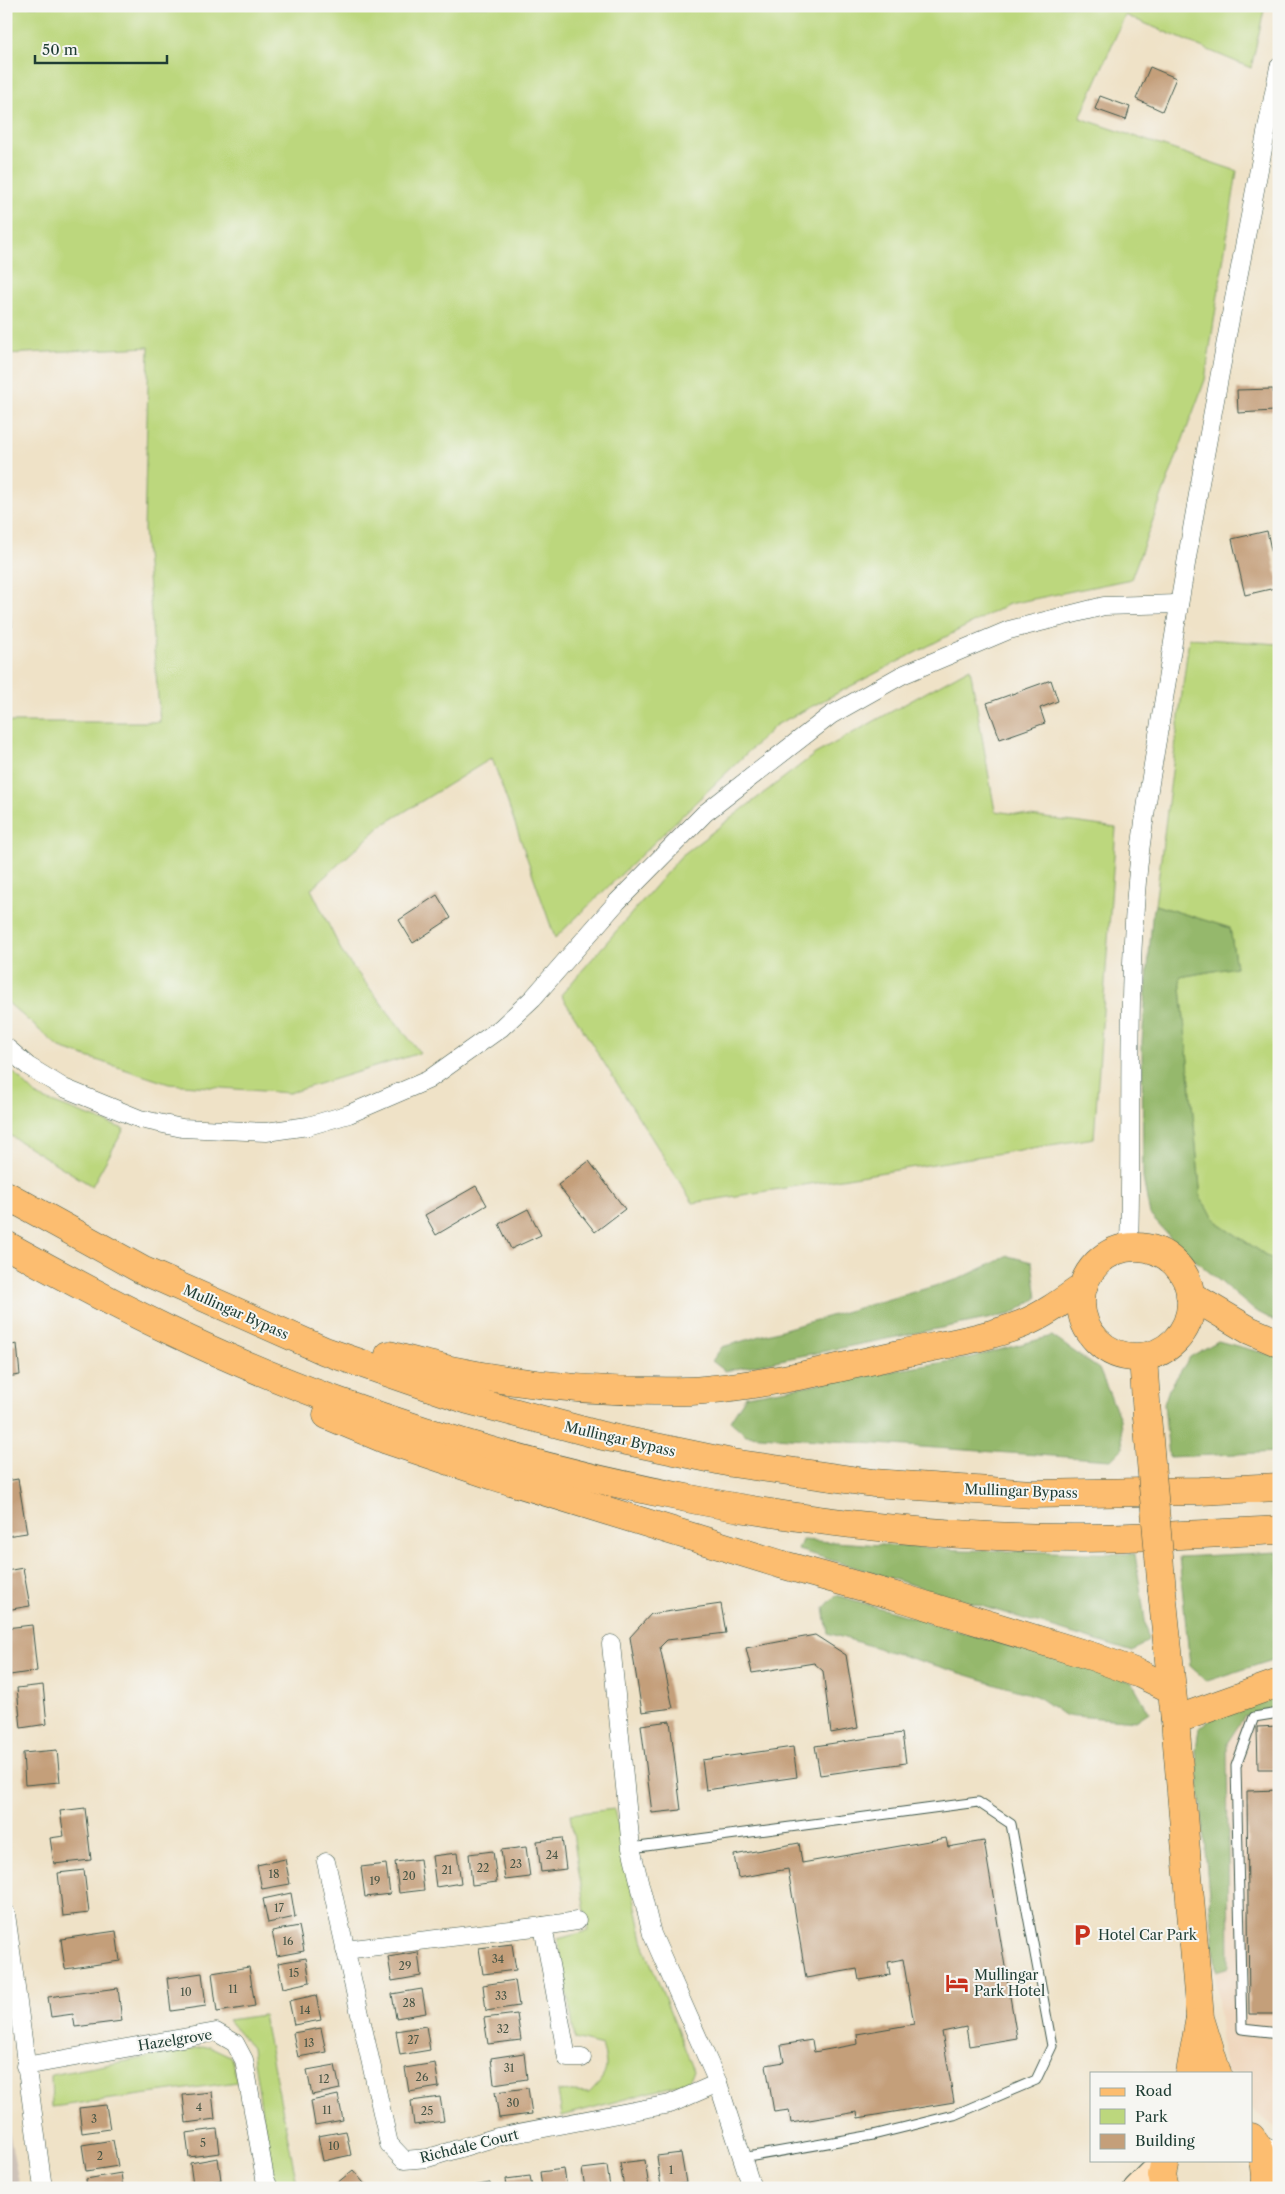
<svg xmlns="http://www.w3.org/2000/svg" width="1285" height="2194" font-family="'Libre Caslon Text',serif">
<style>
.built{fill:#efd6bc}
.industrial{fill:#cdc2b9}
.green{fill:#bcd77d;stroke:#6e8a58}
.forest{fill:#95b86c;stroke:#5a7a50}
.building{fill:#c49f7a}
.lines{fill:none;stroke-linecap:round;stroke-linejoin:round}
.lane-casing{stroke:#3e564a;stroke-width:11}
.street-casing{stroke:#3e564a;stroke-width:19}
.secondary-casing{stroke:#3e564a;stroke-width:26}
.primary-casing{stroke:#3e564a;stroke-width:29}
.highway-casing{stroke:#3e564a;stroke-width:29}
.lane{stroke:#fff;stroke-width:9}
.street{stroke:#fff;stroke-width:18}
.secondary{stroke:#fee5c5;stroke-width:24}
.primary{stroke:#fcbd6f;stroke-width:28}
.highway{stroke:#fcbd6f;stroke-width:28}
.primary-bridge-casing{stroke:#3e564a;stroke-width:29;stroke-linecap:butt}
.primary-bridge{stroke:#fcbd6f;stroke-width:28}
.labels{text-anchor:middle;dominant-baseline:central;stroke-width:4;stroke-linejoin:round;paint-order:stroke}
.number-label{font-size:11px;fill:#485646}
.street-label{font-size:14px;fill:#1f3d34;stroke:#f6f6f2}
.poi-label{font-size:14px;fill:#1f3d34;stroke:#f6f6f2;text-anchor:start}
</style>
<rect width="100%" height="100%" fill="#f6f6f2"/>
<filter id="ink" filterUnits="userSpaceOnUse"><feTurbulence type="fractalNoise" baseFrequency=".02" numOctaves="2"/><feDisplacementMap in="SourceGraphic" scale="10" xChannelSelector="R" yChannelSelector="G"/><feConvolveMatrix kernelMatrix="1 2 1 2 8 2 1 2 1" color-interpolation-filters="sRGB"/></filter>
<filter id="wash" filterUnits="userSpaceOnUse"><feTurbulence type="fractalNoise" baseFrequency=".0096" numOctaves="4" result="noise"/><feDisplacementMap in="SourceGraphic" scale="20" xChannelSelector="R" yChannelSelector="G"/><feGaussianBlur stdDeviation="1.12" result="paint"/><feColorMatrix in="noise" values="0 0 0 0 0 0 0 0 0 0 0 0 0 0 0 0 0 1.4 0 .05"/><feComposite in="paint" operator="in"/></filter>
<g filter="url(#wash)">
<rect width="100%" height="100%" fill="#efe2c7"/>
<!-- built -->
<polygon class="built" points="1279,1695 1279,2132 1251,2108 1251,2073 1226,2073 1223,2058 1196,1750 1199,1728"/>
<!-- industrial -->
<polygon class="industrial" points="6,2117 20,2188 6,2188"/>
<!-- green -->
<g class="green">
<polygon points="6,6 1265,6 1251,68 1125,15 1080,118 1237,171 1205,380 1131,579 1009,604 776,725 555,938 492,758 381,826 311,889 343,954 420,1053 289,1093 169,1084 60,1048 6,1001 6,722 160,722 144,530 149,347 6,354"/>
<polygon points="1189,638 1279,644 1279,1264 1218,1223 1201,1199 1180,977 1236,967 1230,928 1155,905"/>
<polygon points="970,668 995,811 1116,828 1094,1138 693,1203 561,995 681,856 815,754"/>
<polygon points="6,1065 38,1097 124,1129 92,1186 6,1133"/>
<path d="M 615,1809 L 645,1949 L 694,2071 L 688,2082 L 562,2116 L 558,2091 L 589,2093 C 606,2076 610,2070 602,2046 L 575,2039 L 558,1939 L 588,1931 L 570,1814 Z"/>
<polygon points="263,2015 298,2188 284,2188 272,2178 252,2048 228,2020"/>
<polygon points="209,2046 230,2056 238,2082 52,2107 51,2075"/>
</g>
<!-- forest -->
<g class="forest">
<polygon points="1155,905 1230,928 1236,967 1180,977 1201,1199 1218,1223 1279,1264 1279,1323 1254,1310 1176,1244 1150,1215 1143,1178 1142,1041 1152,918"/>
<polygon points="1008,1256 1032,1262 1037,1298 1012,1314 725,1371 712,1361 722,1347 959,1279"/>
<polygon points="1052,1336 1099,1369 1120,1419 1123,1448 1111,1460 746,1435 730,1421 746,1396 969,1358"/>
<polygon points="1218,1341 1279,1357 1279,1452 1169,1457 1164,1404 1169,1389 1190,1357"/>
<polygon points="802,1540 961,1550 1135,1554 1148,1640 1133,1652 798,1550"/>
<polygon points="1279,1552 1279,1658 1207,1681 1190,1666 1179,1557"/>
<polygon points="836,1595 1132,1682 1149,1712 1136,1721 1064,1715 1036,1696 828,1633 824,1608"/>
<polygon points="1279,1691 1279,1707 1244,1717 1227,1743 1229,1967 1216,1971 1196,1750 1199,1728 1226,1709"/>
</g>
<g id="blocks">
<!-- building -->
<g class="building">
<polygon points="1150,67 1176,78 1162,111 1136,99"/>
<polygon points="1100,96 1130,107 1126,120 1095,109"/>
<polygon points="1273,389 1274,411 1238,413 1237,390"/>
<polygon points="1267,531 1279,587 1245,595 1232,539"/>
<polygon points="6,601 9,601 12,627 6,628"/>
<polygon points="1051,680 1058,701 1040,708 1045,723 1000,739 987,703"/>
<polygon points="437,895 451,918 413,943 399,920"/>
<polygon points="589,1161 625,1209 595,1232 558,1185"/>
<polygon points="476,1186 487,1205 436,1235 425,1215"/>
<polygon points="528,1209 541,1235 511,1249 499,1224"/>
<polygon points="17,1344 20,1375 6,1377 6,1346"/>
<polygon points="18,1479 27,1533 6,1536 6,1481"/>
<polygon points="23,1568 30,1606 6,1610 6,1571"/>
<polygon points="721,1604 726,1633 667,1640 660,1647 673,1708 642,1712 630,1637 651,1614"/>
<polygon points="32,1625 37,1671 10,1675 6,1628"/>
<polygon points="815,1635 846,1655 858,1728 831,1733 823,1671 814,1663 752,1673 746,1648"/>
<polygon points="43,1685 47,1724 21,1728 17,1688"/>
<polygon points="670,1721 681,1810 652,1813 641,1725"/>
<polygon points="1279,1726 1279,1769 1258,1769 1257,1727"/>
<polygon points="902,1733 906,1763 820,1775 815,1746"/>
<polygon points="793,1747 797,1777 706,1790 702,1760"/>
<polygon points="57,1750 60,1782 25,1785 23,1753"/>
<polygon points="1279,1790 1279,2014 1249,2014 1247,1791"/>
<polygon points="85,1808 91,1860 54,1864 50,1838 64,1836 60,1811"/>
<polygon points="562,1838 566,1869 541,1872 537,1841"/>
<polygon points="946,1838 948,1847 984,1841 1017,2038 969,2046 966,2027 942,2032 954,2102 858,2118 857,2112 791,2123 789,2110 774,2112 766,2065 784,2062 781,2045 812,2040 814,2052 858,2044 857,2034 914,2024 903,1959 888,1962 890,1975 859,1980 857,1969 806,1978 788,1869 738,1878 734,1855 799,1843 802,1863"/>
<polygon points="526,1847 530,1877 505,1880 501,1850"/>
<polygon points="493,1851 497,1882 472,1885 469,1854"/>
<polygon points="457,1853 461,1883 436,1887 432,1856"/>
<polygon points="285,1859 290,1884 262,1889 257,1865"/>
<polygon points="420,1859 424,1890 399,1893 395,1862"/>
<polygon points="386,1864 390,1894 365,1897 361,1867"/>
<polygon points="84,1870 89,1913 63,1916 58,1873"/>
<polygon points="291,1893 295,1917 268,1923 263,1899"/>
<polygon points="299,1926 304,1951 277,1956 272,1931"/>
<polygon points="116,1931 120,1961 65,1969 61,1939"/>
<polygon points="512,1944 516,1970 483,1974 479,1948"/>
<polygon points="418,1952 421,1976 392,1981 388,1957"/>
<polygon points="306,1958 310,1982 283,1988 278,1963"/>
<polygon points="249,1967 255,2006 217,2012 212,1973"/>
<polygon points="202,1973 206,2006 171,2011 167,1978"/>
<polygon points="515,1980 519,2006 486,2011 483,1985"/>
<polygon points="118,1988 122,2021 75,2027 73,2014 51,2017 48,1997"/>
<polygon points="422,1989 426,2013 396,2018 392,1994"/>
<polygon points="316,1995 321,2020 294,2025 289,2001"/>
<polygon points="517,2014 521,2040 488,2044 484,2018"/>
<polygon points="426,2026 430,2050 400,2055 396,2031"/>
<polygon points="321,2028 326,2052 298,2057 293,2033"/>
<polygon points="524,2053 527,2079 494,2084 491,2058"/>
<polygon points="435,2063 439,2087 409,2092 405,2068"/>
<polygon points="335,2065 340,2089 312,2095 307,2070"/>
<polygon points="528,2088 532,2114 499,2118 495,2092"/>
<polygon points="212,2092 215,2119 186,2123 183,2095"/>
<polygon points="338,2095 343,2120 315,2125 311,2101"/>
<polygon points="440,2097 444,2121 414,2125 411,2101"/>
<polygon points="106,2105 110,2129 82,2133 79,2108"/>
<polygon points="217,2129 220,2153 189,2157 186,2133"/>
<polygon points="346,2131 351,2155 323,2161 318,2136"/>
<polygon points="113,2140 118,2166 86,2171 82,2145"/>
<polygon points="681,2153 686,2183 661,2187 657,2156"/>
<polygon points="218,2158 221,2180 193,2185 190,2163"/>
<polygon points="645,2160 649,2188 624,2188 620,2163"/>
<polygon points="607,2166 610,2188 585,2188 582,2169"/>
<polygon points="564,2169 567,2188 542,2188 540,2172"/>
<polygon points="353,2170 368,2188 331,2188"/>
<polygon points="121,2173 123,2188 87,2188 86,2179"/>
<polygon points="530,2176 532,2188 507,2188 506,2179"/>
<polygon points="490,2183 491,2188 466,2188 466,2187"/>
</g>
</g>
</g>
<g filter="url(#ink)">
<use href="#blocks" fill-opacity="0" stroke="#3e564a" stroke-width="1"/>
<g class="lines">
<defs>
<g id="lane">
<polyline points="1279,1713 1254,1717 1236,1766 1242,2029 1279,2033"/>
<polyline points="631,1848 978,1802 1011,1824 1052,2046 1036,2080 954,2115 873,2135 742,2158"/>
</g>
<g id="street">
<polyline points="6,1047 28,1066 64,1088 140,1119 182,1128 266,1132 308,1126 349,1114 428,1080 501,1028 533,998 617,902 705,813 831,715 902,675 1009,630 1104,606 1179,604"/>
<path d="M 1129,1247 C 1133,1115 1125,983 1140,852 C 1147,794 1158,737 1167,680 C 1199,475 1239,271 1279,67"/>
<polyline points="611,1644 631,1848 652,1934 718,2083 752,2188"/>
<polyline points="326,1862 389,2144 404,2160 428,2158 497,2137 670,2104 718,2083"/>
<polyline points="6,1914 43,2188"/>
<polyline points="543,1926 577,1921"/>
<polyline points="345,1950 543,1926 567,2058 582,2058"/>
<polyline points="25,2066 216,2032 235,2043 244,2060 265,2178 269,2188"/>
<polyline points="1257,2144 1279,2152"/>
</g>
<polyline id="secondary" points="1136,2188 1164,2160"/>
<g id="primary">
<circle cx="1136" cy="1302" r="55"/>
<polyline points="1143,1357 1147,1416"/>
<polyline points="1162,1591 1175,1720 1200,2018 1217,2073"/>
<polyline points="1190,2073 1199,2023"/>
<path d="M 1251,2137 C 1264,2152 1268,2169 1265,2188"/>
<polyline points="1165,2188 1162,2175 1165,2160"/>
</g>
<g id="highway">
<polyline points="6,1195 142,1270 325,1351 468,1400 603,1436 732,1463 873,1483 1033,1494 1200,1491 1279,1487"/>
<path d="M 6,1245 C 112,1304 222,1360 337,1401 C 568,1485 827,1537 1073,1538 C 1141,1538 1210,1534 1279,1530"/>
<polyline points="1190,1295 1249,1330 1279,1343"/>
<path d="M 389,1355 C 475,1379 565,1391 654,1391 C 671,1391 687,1392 704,1390 C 770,1384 835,1369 900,1354 C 940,1345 984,1339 1022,1324 C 1044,1315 1063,1301 1083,1287"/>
<polyline points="327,1415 387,1440 494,1476 780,1564 899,1597 1094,1657 1140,1674 1171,1689"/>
<polyline points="1175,1720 1279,1683"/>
</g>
</defs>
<!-- lane casing -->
<use href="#lane" class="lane-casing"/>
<!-- street casing -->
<use href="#street" class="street-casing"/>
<!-- secondary casing -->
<use href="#secondary" class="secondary-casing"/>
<!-- primary casing -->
<use href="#primary" class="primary-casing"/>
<!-- highway casing -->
<use href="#highway" class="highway-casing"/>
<!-- lane -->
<use href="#lane" class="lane"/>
<!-- street -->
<use href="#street" class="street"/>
<!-- secondary -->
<use href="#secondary" class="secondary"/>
<!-- primary -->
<use href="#primary" class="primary"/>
<!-- highway -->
<use href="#highway" class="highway"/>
<defs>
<polyline id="primary-bridge" points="1147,1416 1162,1591"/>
</defs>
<!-- primary-bridge casing -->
<use href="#primary-bridge" class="primary-bridge-casing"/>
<!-- primary-bridge -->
<use href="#primary-bridge" class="primary-bridge"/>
</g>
</g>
<!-- icons -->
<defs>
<symbol id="parking-bare" viewBox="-9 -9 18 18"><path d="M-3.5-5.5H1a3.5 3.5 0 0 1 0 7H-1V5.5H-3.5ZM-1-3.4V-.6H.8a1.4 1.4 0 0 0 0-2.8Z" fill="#c8321e" stroke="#f6f6f2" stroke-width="2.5" paint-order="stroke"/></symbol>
<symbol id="hotel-bare" viewBox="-9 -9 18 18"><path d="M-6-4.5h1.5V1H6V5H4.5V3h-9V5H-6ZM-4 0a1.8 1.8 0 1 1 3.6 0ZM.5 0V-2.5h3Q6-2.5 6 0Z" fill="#c8321e" stroke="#f6f6f2" stroke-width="2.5" paint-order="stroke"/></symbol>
</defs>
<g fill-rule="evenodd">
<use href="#parking-bare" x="1066" y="1919" width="32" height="32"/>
<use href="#hotel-bare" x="941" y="1967" width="32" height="32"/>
</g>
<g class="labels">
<!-- number labels -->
<g class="number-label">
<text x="552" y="1855">24</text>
<text x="516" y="1864">23</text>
<text x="483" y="1868">22</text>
<text x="447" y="1870">21</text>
<text x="274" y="1874">18</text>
<text x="409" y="1876">20</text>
<text x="375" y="1881">19</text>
<text x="279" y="1908">17</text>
<text x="288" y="1941">16</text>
<text x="498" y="1959">34</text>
<text x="405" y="1966">29</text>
<text x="294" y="1973">15</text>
<text x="233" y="1989">11</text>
<text x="186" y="1992">10</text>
<text x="501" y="1996">33</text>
<text x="409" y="2003">28</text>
<text x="305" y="2010">14</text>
<text x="503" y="2029">32</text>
<text x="413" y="2040">27</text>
<text x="309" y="2043">13</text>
<text x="509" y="2068">31</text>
<text x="422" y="2077">26</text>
<text x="324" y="2079">12</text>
<text x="513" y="2103">30</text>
<text x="199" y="2107">4</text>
<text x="327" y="2110">11</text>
<text x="427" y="2111">25</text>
<text x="94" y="2119">3</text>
<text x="203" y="2143">5</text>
<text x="334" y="2146">10</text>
<text x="100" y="2156">2</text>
<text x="671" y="2170">1</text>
</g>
<!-- street labels -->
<g class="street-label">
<text transform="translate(236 1312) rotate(24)">Mullingar Bypass</text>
<text transform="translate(620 1439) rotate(13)">Mullingar Bypass</text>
<text transform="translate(1021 1491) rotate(2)">Mullingar Bypass</text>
<text transform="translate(175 2040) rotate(-9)">Hazelgrove</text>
<text transform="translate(469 2146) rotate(-14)">Richdale Court</text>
</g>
<!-- poi labels -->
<g class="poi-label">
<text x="1098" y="1935">Hotel Car Park</text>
<text x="974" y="1975">Mullingar<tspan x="974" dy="16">Park Hotel</tspan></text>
</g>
</g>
<!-- margin -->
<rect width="1285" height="2194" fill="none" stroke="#f6f6f2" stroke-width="25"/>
<!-- legend -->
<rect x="1090" y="2072" width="162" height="90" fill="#f6f6f2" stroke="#a0aca6"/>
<rect x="1100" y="2088" width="25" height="8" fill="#fcbd6f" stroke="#a0aca6"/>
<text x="1135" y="2096" font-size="15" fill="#1f3d34">Road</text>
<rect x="1100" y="2109" width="25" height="15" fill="#bcd77d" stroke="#a0aca6"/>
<text x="1135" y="2122" font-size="15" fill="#1f3d34">Park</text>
<rect x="1100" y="2134" width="25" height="15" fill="#c49f7a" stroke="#a0aca6"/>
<text x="1135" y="2146" font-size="15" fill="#1f3d34">Building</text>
<!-- scale -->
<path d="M35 55v8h132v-8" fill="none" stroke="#1f3d34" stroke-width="2.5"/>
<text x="42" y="55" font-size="15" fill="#1f3d34" stroke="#f6f6f2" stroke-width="4" paint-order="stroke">50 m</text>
</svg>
